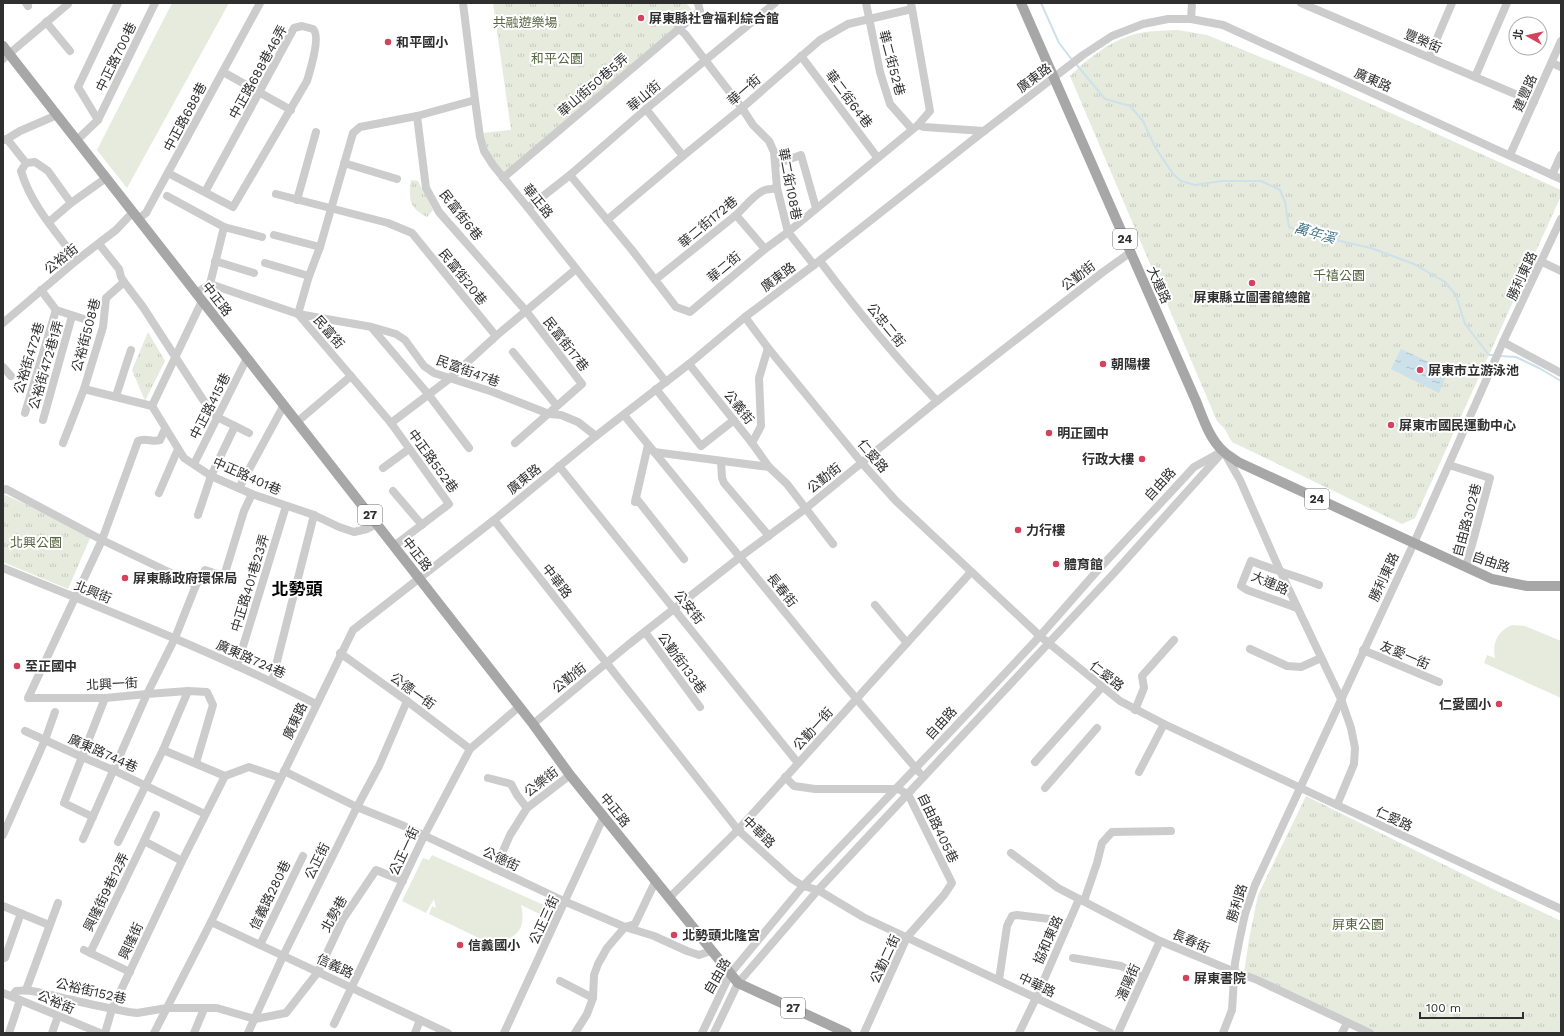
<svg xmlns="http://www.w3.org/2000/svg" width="1564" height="1036" font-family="'Work Sans','Noto Sans TC',sans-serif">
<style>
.grass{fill:#e6ebde}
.park{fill:url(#park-tufts)}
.water{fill:url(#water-ripples)}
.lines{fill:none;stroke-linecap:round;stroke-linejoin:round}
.stream{stroke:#cce1e9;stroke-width:2}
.minor{stroke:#ccc;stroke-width:8}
.major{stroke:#a7a7a7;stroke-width:10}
.poi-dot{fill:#d4425d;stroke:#fff;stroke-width:1.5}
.labels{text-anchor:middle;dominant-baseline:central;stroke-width:4;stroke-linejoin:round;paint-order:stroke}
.shield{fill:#fff;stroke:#6d6d6d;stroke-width:1}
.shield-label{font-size:12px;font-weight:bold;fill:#2f2f2f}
.poi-label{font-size:13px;font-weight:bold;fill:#2f2f2f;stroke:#fff;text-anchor:start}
.park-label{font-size:13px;fill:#566640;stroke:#fff}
.street-label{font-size:13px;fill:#2f2f2f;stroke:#fff}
.water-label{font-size:14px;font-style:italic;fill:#457689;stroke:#fff}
.district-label{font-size:17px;font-weight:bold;fill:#000;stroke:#fff}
</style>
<defs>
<pattern id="park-tufts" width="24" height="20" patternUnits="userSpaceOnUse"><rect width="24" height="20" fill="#e6ebde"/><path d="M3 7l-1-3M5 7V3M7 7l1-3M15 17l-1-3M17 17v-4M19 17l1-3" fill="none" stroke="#c6cabf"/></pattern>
<pattern id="water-ripples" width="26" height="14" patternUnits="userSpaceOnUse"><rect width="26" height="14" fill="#cce1e9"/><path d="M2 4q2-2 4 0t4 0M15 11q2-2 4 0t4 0" fill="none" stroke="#b0c1c8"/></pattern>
</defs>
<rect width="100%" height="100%" fill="#fff"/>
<!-- grass -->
<g class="grass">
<polygon points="172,3 229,3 127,188 97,150"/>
<path d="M 1512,625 L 1525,626 L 1561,641 L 1561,698 L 1484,663 L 1487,655 L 1495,658 C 1492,644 1497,631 1512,625 Z"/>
<path d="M 432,855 L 555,910 L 550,919 L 521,905 C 525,924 522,936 501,941 L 515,948 L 512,954 L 429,914 L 432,906 L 436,908 L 434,899 L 426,913 L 402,901 L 423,858 L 429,860 Z"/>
</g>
<!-- park -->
<g class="park">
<polygon points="493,3 686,3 692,10 689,17 536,148 501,174 489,158 482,133 511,130"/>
<path d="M 1178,30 L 1207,35 L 1329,85 L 1561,190 L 1561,196 L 1415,518 L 1402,524 L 1232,442 L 1224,428 L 1217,421 L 1070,76 C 1085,61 1109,42 1129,36 C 1145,30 1162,31 1178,30 Z"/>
<path d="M 411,180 L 418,181 L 433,210 L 427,217 C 408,207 409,199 411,180 Z"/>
<polygon points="148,332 165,361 145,401 132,370"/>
<polygon points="3,494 92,534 68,589 3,562"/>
<polygon points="1306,796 1495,890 1561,921 1561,1033 1377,1033 1244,973 1249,939 1258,895"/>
</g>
<!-- water -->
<polygon class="water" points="1401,349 1448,371 1439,393 1391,369"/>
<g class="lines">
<!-- stream -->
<g class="stream">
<polyline points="1041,3 1059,43 1073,61"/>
<polyline points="1076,64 1105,99 1130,106 1143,121 1155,147 1173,174 1181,181 1195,185 1221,181 1261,181 1280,190 1285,202 1289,227 1305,233 1371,248 1414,264 1445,282 1456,295 1465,324 1489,355 1495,355"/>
<polyline points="1500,356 1516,357 1539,368 1561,381"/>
</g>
<!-- minor -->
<g class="minor">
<polyline points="26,3 28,6"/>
<polyline points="463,3 475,100 480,137 484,151 493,165 528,208 666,382"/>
<polyline points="866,3 880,72 890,104 912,129"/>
<polyline points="1301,3 1534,102"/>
<polyline points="1191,19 1192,3"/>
<polyline points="46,22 70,51"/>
<polyline points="678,28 685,34 742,108 753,125 769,141 774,152 777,188 788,232 814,265"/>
<polyline points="801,56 877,157"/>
<polyline points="1429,57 1452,3"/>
<polyline points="3,59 68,4"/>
<polyline points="1552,63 1561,67"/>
<polyline points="223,72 291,110"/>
<polyline points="1475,77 1507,3"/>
<polyline points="646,109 683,156"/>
<polyline points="417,116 426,188 439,212 526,311 582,384 515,443"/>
<polyline points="98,120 78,87 118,3"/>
<polyline points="918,125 924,127 984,131"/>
<polyline points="7,139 20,131 57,115"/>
<polyline points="3,140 7,139 26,163"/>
<polyline points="77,140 98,120 155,3"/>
<polyline points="1510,155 1561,41"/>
<path d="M 26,163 L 21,171 C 31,205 56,232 77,260"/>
<polyline points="26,163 35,162 48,171 71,203"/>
<polyline points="344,163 397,179"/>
<polyline points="776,164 801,155 816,208"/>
<path d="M 168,173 L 233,207 L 307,81 C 310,71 321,36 313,29 L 302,26 L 294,28 L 205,192"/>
<polyline points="570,175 632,250 676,307 690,312 765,249 788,232 918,125 930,111 911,3"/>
<polyline points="1552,175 1561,155"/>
<polyline points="503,178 700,11 698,3"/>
<polyline points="276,194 388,223 412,233 496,336"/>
<polyline points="167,196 224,227 262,237"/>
<polyline points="297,200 316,132"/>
<polyline points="528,208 570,175 646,109 775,3"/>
<polyline points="736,215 765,249"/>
<polyline points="138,219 146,213 260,3"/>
<polyline points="607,220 683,156 742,108 820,40 848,24 912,9"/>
<polyline points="49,222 71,203 106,178"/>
<polyline points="274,235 320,247"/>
<polyline points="99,244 119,269 121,277 124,282 143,307 209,409 217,417 249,433"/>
<polyline points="215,261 254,273"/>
<path d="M 820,261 C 856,309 895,357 937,401"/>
<polyline points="1542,262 1561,271"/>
<polyline points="265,263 309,276"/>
<path d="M 655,280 L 736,215 C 744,208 755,193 765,190 C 768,189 773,189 777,188"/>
<polyline points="210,284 224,227"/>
<polyline points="41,290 56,310 84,319"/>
<polyline points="196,293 210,284 298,314 372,327 396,334 405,340 424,366 434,373 493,392 549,414 561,415 578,422 596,436"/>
<polyline points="298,314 309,276 320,247 353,133 360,127 417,116 475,100"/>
<polyline points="298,314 391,423 449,504 394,546"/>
<polyline points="745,317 768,348 862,463 896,501 1040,636 1120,701 1164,724 1337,805 1561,909"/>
<polyline points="3,323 77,260 116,230 133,212"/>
<polyline points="372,328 428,394 469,448"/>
<polyline points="1503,342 1561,373"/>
<polyline points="513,352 557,406"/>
<polyline points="689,364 752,443 769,467 787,484 833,544"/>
<polyline points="3,367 11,376"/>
<polyline points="84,389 152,406 184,458 211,476 252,494 314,515 339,527 354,532 367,529 377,524"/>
<polyline points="656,389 701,446 734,420"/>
<polyline points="116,396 131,350"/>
<polyline points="152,406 202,301"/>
<polyline points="25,413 56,310"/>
<polyline points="624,415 837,676 919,772"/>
<polyline points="43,420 72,316"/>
<polyline points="297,422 351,376"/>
<polyline points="391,423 449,379 496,336 576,269"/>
<polyline points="63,443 84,389 103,327 106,298 124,282"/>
<polyline points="752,443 761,426 759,378 768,348"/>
<polyline points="654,452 769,467"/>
<polyline points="1225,454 1240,480 1281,573 1341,699 1351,728 1355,748 1354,764 1337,805"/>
<polyline points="721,461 722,478 724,483 769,536"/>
<polyline points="194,464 247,358"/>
<polyline points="1449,465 1490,478 1466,567"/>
<polyline points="559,466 798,763"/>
<polyline points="383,468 409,449"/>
<polyline points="239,488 284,405"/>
<path d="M 3,490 L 6,489 L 102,540 L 196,585 L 175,638 L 147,694 L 105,698 L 28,698 L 102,540 L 138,441 C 145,437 153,443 160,440 L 165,429"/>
<polyline points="393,491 422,525"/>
<polyline points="159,493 178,449"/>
<polyline points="636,498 684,559"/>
<polyline points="635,502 648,445"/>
<polyline points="198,515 211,476 235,426"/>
<polyline points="494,520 738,830 792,879 803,886 818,890 863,917 1111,1033"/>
<path d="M 3,568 C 108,611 215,652 316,704"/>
<polyline points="196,585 205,570 224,576 244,511 252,494"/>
<polyline points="875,605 907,643"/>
<path d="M 1297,608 L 1247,590 L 1241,586 L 1251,561 C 1273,570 1297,576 1319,585"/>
<polyline points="645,632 700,707"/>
<polyline points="1250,649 1287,666 1301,667 1321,658"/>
<polyline points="1363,650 1439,682"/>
<polyline points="340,653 407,701 470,749"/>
<polyline points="237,666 286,506"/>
<polyline points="272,681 314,515"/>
<polyline points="1135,710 1144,688 1142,676 1174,640"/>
<polyline points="533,724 628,645 740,557 805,509 937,401 1103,272 1131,252"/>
<polyline points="25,731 82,757 113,770 205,814"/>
<polyline points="163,750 225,776"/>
<polyline points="1035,762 1102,687"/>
<polyline points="284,771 357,807 404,826 566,902 625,927 654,936 687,951 699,955 711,951"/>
<polyline points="1139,772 1164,724"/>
<polyline points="785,777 794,786 815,789 898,789 908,794 952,883 944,895 907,937 864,1033"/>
<polyline points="488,778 511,784 517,795 527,808"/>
<polyline points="1045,788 1097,728"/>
<polyline points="156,815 144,841 182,861"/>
<polyline points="93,817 64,803 105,698"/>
<polyline points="3,835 45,740 55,712"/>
<polyline points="83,839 147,694 188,691 207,692 213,705 196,763"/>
<polyline points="118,842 163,750 188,691"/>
<polyline points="1011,853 1058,888 1160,941 1235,972 1255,979 1370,1033"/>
<polyline points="495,869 510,835 527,808 570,775"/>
<polyline points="669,898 738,830 971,572"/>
<polyline points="1084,901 1097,863 1102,843 1112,832 1171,831"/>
<polyline points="3,906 49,925"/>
<polyline points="211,922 448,1033"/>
<polyline points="260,945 303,856"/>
<polyline points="84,950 130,972"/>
<polyline points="90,953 144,841"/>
<polyline points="5,958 21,913"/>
<polyline points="1073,958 1121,966 1143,977"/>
<polyline points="999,980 1007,926 1012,916 1017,915 1058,920 1068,925"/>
<polyline points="560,981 593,998"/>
<polyline points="26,990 58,903"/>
<polyline points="3,993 100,1033"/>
<path d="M 12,996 L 16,991 C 34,989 50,995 68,999 C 88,1004 108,1008 129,1012 L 137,1013 L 167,1008 L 217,1008 L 255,1019 L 286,1013 L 318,972 L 343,919 L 376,870 L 403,881"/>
<polyline points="334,1024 424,836 470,749 520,706"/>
<polyline points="9,1033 20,1000"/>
<polyline points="52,1033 58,1016"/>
<polyline points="105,1033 112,1009 182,861 225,776 249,767 281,778"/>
<polyline points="154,1033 211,922 353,630 494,520 596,436 689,364 745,317 814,265 984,131 1083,55 1112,36 1143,24 1168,19 1191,19 1223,25 1561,179"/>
<polyline points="194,1033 204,1009"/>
<polyline points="248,1033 283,956 357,807 379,766 407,701"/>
<polyline points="415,1033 420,1020"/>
<polyline points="504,1033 603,818"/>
<polyline points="575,1033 587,1014 593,998 594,975 598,964 607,948 625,927 635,924 656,880"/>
<polyline points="702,1033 730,974 803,886 951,731 1040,636 1097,571 1170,493 1194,467 1223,451"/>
<polyline points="714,1033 738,983 818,890 1115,572 1220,455"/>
<polyline points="1019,1033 1036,998 1079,899"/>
<polyline points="1118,1033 1160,941"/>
<polyline points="1223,1033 1232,1010 1235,963 1239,942 1245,914 1255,885 1414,543 1503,342 1561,219"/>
<polyline points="1342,1033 1347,1023"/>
</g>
<!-- major -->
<g class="major">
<path d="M 1021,3 L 1196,401 C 1203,418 1209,438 1223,451 C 1227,455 1233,458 1238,462 L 1492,579 L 1527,586 L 1561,586"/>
<polyline points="3,46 533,724 570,775 738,983 847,1033"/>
</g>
</g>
<!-- markers -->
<g class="poi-dot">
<circle cx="641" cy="18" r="4"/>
<circle cx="388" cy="42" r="4"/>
<circle cx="1252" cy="283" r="4"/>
<circle cx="1103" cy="364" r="4"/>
<circle cx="1420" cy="370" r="4"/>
<circle cx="1391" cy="425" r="4"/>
<circle cx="1049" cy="433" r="4"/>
<circle cx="1142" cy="459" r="4"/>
<circle cx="1018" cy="530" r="4"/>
<circle cx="1056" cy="564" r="4"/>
<circle cx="125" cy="578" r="4"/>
<circle cx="17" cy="666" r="4"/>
<circle cx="1499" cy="704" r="4"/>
<circle cx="674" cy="935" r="4"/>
<circle cx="460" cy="945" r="4"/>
<circle cx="1186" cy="978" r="4"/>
</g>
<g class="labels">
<!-- shield labels -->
<g class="shield">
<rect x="1113" y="229" width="24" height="20" rx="3"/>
<rect x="1305" y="489" width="24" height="20" rx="3"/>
<rect x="358" y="505" width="24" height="20" rx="3"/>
<rect x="781" y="998" width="24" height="20" rx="3"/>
</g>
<g class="shield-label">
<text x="1125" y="239">24</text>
<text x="1317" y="499">24</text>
<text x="370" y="515">27</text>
<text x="793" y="1008">27</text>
</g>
<!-- poi labels -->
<g class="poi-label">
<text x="649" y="18">屏東縣社會福利綜合館</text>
<text x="396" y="42">和平國小</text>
<text x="1252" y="297" text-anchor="middle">屏東縣立圖書館總館</text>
<text x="1111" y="364">朝陽樓</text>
<text x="1428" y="370">屏東市立游泳池</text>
<text x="1399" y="425">屏東市國民運動中心</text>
<text x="1057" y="433">明正國中</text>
<text x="1134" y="459" text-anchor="end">行政大樓</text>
<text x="1026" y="530">力行樓</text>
<text x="1064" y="564">體育館</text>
<text x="133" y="578">屏東縣政府環保局</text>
<text x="25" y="666">至正國中</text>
<text x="1491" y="704" text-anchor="end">仁愛國小</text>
<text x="682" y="935">北勢頭北隆宮</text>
<text x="468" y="945">信義國小</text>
<text x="1194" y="978">屏東書院</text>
</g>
<!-- park labels -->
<g class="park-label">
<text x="525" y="22">共融遊樂場</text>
<text x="557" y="58">和平公園</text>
<text x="1339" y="275">千禧公園</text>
<text x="36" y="542">北興公園</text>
<text x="1358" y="924">屏東公園</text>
</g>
<!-- street labels -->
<g class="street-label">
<text transform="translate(1423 41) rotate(23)">豐榮街</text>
<text transform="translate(116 57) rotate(-64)">中正路700巷</text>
<text transform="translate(892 63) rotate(75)">華二街52巷</text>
<text transform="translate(258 72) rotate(-61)">中正路688巷46弄</text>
<text transform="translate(1034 78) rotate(-37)">廣東路</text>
<text transform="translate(1373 80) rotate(24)">廣東路</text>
<text transform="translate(593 85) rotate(-41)">華山街50巷5弄</text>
<text transform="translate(744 90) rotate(-41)">華一街</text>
<text transform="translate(1525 93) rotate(-66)">建豐路</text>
<text transform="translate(644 96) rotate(-40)">華山街</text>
<text transform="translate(849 99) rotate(53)">華二街64巷</text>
<text transform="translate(185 117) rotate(-62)">中正路688巷</text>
<text transform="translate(790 184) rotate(79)">華二街108巷</text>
<text transform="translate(538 201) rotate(51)">華正路</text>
<text transform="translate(461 215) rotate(52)">民富街6巷</text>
<text transform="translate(708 222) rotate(-40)">華二街172巷</text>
<text transform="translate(61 259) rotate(-39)">公裕街</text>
<text transform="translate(724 267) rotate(-40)">華二街</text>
<text transform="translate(1078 276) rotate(-38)">公勤街</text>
<text transform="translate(1522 276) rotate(-65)">勝利東路</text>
<text transform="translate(463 277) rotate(51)">民富街20巷</text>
<text transform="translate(778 277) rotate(-37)">廣東路</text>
<text transform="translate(1159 285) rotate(66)">大連路</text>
<text transform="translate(217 299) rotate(52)">中正路</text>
<text transform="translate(886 325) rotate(51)">公忠二街</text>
<text transform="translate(329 332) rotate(49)">民富街</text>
<text transform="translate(86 335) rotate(-75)">公裕街508巷</text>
<text transform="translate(566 344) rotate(52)">民富街17巷</text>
<text transform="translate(29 358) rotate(-73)">公裕街472巷</text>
<text transform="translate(46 365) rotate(-74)">公裕街472巷1弄</text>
<text transform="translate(468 371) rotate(20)">民富街47巷</text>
<text transform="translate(210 406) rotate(-63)">中正路415巷</text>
<text transform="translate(739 407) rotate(51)">公義街</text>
<text transform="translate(873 456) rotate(50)">仁愛路</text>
<text transform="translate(433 461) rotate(54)">中正路552巷</text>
<text transform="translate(247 476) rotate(24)">中正路401巷</text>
<text transform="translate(824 478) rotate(-39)">公勤街</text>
<text transform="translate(524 479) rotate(-39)">廣東路</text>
<text transform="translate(1160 484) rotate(-48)">自由路</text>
<text transform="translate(1467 520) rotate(-75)">自由路302巷</text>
<text transform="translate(417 554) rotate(52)">中正路</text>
<text transform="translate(1491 562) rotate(19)">自由路</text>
<text transform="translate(1384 577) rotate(-65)">勝利東路</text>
<text transform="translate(557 581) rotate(52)">中華路</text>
<text transform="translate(250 583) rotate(-73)">中正路401巷23弄</text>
<text transform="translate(1270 583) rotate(23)">大連路</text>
<text transform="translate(782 590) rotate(51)">長春街</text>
<text transform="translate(93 592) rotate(22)">北興街</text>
<text transform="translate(689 607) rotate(51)">公安街</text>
<text transform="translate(1405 655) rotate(23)">友愛一街</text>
<text transform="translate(251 659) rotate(24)">廣東路724巷</text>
<text transform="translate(682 663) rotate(54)">公勤街133巷</text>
<text transform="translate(1107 676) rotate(38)">仁愛路</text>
<text transform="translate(569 678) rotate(-39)">公勤街</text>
<text transform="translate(112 684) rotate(-3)">北興一街</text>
<text transform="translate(413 691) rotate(36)">公德一街</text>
<text transform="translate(295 721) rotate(-65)">廣東路</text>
<text transform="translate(941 723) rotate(-48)">自由路</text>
<text transform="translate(813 729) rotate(-48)">公勤一街</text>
<text transform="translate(103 753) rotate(24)">廣東路744巷</text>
<text transform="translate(541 782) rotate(-38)">公樂街</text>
<text transform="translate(615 810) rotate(51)">中正路</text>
<text transform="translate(1394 819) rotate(25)">仁愛路</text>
<text transform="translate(938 828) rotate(64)">自由路405巷</text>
<text transform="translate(759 832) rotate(44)">中華路</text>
<text transform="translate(404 851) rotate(-65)">公正一街</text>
<text transform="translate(501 859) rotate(25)">公德街</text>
<text transform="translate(317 861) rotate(-64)">公正街</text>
<text transform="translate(106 892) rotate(-64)">興隆街9巷12弄</text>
<text transform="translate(270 895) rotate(-64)">信義路280巷</text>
<text transform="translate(1237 903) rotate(-73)">勝利路</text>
<text transform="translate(334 914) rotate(-61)">北勢巷</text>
<text transform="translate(544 920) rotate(-65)">公正三街</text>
<text transform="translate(1048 940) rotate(-66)">協和東路</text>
<text transform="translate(131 941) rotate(-65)">興隆街</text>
<text transform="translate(1191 941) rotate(23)">長春街</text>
<text transform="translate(885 959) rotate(-65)">公勤二街</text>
<text transform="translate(335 966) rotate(25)">信義路</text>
<text transform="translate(717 976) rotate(-60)">自由路</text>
<text transform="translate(1128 982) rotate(-66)">瀋陽街</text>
<text transform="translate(1037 985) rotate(25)">中華路</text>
<text transform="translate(91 991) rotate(13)">公裕街152巷</text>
<text transform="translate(56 1002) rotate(23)">公裕街</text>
</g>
<!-- water labels -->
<g class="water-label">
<text transform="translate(1315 233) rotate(16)">萬年溪</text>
</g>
<!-- district labels -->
<g class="district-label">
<text x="297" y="589">北勢頭</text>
</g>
</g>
<!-- border -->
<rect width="1564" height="1036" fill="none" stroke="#2f2f2f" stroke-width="8"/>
<!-- north arrow -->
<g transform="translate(1528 36) rotate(278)"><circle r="19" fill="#ffffff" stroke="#acacac"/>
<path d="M0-3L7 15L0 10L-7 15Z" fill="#d4425d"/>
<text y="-6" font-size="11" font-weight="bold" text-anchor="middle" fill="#2f2f2f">北</text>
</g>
<!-- scale -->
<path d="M1420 1012v6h103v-6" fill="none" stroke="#2f2f2f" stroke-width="2"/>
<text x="1426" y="1012" font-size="12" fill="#2f2f2f" stroke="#ffffff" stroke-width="3" paint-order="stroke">100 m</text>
</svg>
